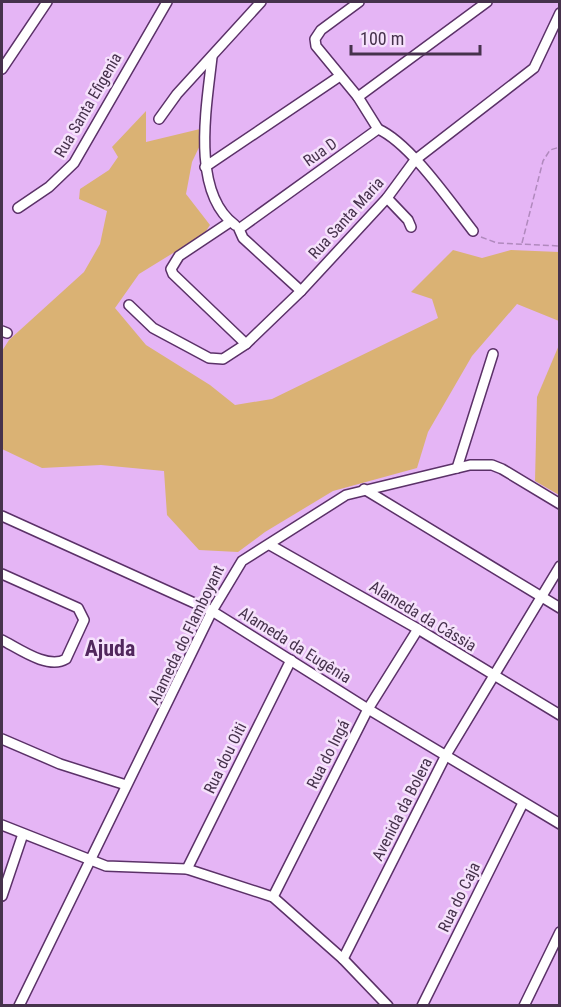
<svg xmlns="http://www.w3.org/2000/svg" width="561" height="1007" font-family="'Roboto Condensed',sans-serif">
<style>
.green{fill:#dab274}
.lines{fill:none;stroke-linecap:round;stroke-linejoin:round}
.minor-casing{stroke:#5b3168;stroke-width:12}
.path{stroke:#b089bd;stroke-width:1.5;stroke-dasharray:6 3;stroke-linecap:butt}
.minor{stroke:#fff;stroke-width:9}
.labels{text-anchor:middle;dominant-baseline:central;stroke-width:5;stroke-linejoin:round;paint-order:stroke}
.street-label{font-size:16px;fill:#46324c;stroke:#f6e2fc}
.district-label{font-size:22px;font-weight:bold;fill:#51275d;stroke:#f6e2fc}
</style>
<rect width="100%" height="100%" fill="#e5b5f5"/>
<!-- green -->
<g class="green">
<polygon points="146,111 146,142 200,129 202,141 192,162 186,194 210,225 204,234 139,274 115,308 146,345 210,385 235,405 272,399 438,318 432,299 411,292 453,250 482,258 511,250 559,252 559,321 517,304 472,356 428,432 417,468 333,491 265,532 238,552 199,550 167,515 164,471 101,465 42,468 2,449 2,351 9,340 84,272 100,244 107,211 79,199 80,189 109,170 118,157 112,147"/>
<polygon points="559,345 560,495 559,495 535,481 537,397"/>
</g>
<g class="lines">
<defs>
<g id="minor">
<path d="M 212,57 C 207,104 190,192 235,225"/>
<polyline points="2,69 47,2"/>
<polyline points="358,97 316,46 315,39 321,30 359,2"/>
<polyline points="159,119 177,94 261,2"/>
<polyline points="378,129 358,97 487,2"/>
<polyline points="205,167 340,76"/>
<polyline points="387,198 408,220 411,227"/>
<polyline points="18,208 49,187 74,163 167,2"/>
<polyline points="230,222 179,256 171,269 173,274 246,344"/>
<path d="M 301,291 L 243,238 L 239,229 L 378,129 C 410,143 451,203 473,231"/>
<polyline points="129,305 153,328 209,358 223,359 246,344 301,291 387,198 415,160 534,68 560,13"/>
<polyline points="2,331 7,333"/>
<polyline points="457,468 493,354"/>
<polyline points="364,489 560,608"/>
<polyline points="2,516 212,611 368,709 560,824"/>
<polyline points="270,545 418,629 560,715"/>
<path d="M 2,574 L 78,608 L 84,620 L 66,659 C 48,670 18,648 2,640"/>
<polyline points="2,739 60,764 126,785"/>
<polyline points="2,825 106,866 187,869 273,897 343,959 388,1006"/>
<polyline points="187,869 291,660"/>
<polyline points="2,896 23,834"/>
<polyline points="273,897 368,709 418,629"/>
<polyline points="343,959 446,755 560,566"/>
<polyline points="19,1006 212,611 242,561 346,495 470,465 492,465 502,469 560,504"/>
<polyline points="422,1006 523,803"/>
<polyline points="524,1006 560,932"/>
</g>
</defs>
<!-- minor casing -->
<use href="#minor" class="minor-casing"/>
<!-- path -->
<g class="path">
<polyline points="481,237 497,243 560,246"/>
<polyline points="522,243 543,161 550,150 560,147"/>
</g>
<!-- minor -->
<use href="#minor" class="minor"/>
</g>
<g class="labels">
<!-- street labels -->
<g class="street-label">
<text transform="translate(88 105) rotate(-60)">Rua Santa Efigenia</text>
<text transform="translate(320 152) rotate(-35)">Rua D</text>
<text transform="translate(346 218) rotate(-48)">Rua Santa Maria</text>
<text transform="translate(423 616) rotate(31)">Alameda da Cássia</text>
<text transform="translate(186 635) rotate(-64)">Alameda do Flamboyant</text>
<text transform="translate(295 645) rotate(32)">Alameda da Eugênia</text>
<text transform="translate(328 754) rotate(-63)">Rua do Ingá</text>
<text transform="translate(225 758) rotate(-64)">Rua dou Oiti</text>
<text transform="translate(402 809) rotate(-63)">Avenida da Bolera</text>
<text transform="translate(459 897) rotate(-64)">Rua do Caja</text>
</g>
<!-- district labels -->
<g class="district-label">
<text x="110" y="648">Ajuda</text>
</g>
</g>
<!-- border -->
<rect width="561" height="1007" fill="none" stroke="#46324c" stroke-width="6"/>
<!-- scale -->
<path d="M351 45v9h129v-9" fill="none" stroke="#46324c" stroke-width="3"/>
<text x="360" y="45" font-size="18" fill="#46324c" stroke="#f6e2fc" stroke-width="4.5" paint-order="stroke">100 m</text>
</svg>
